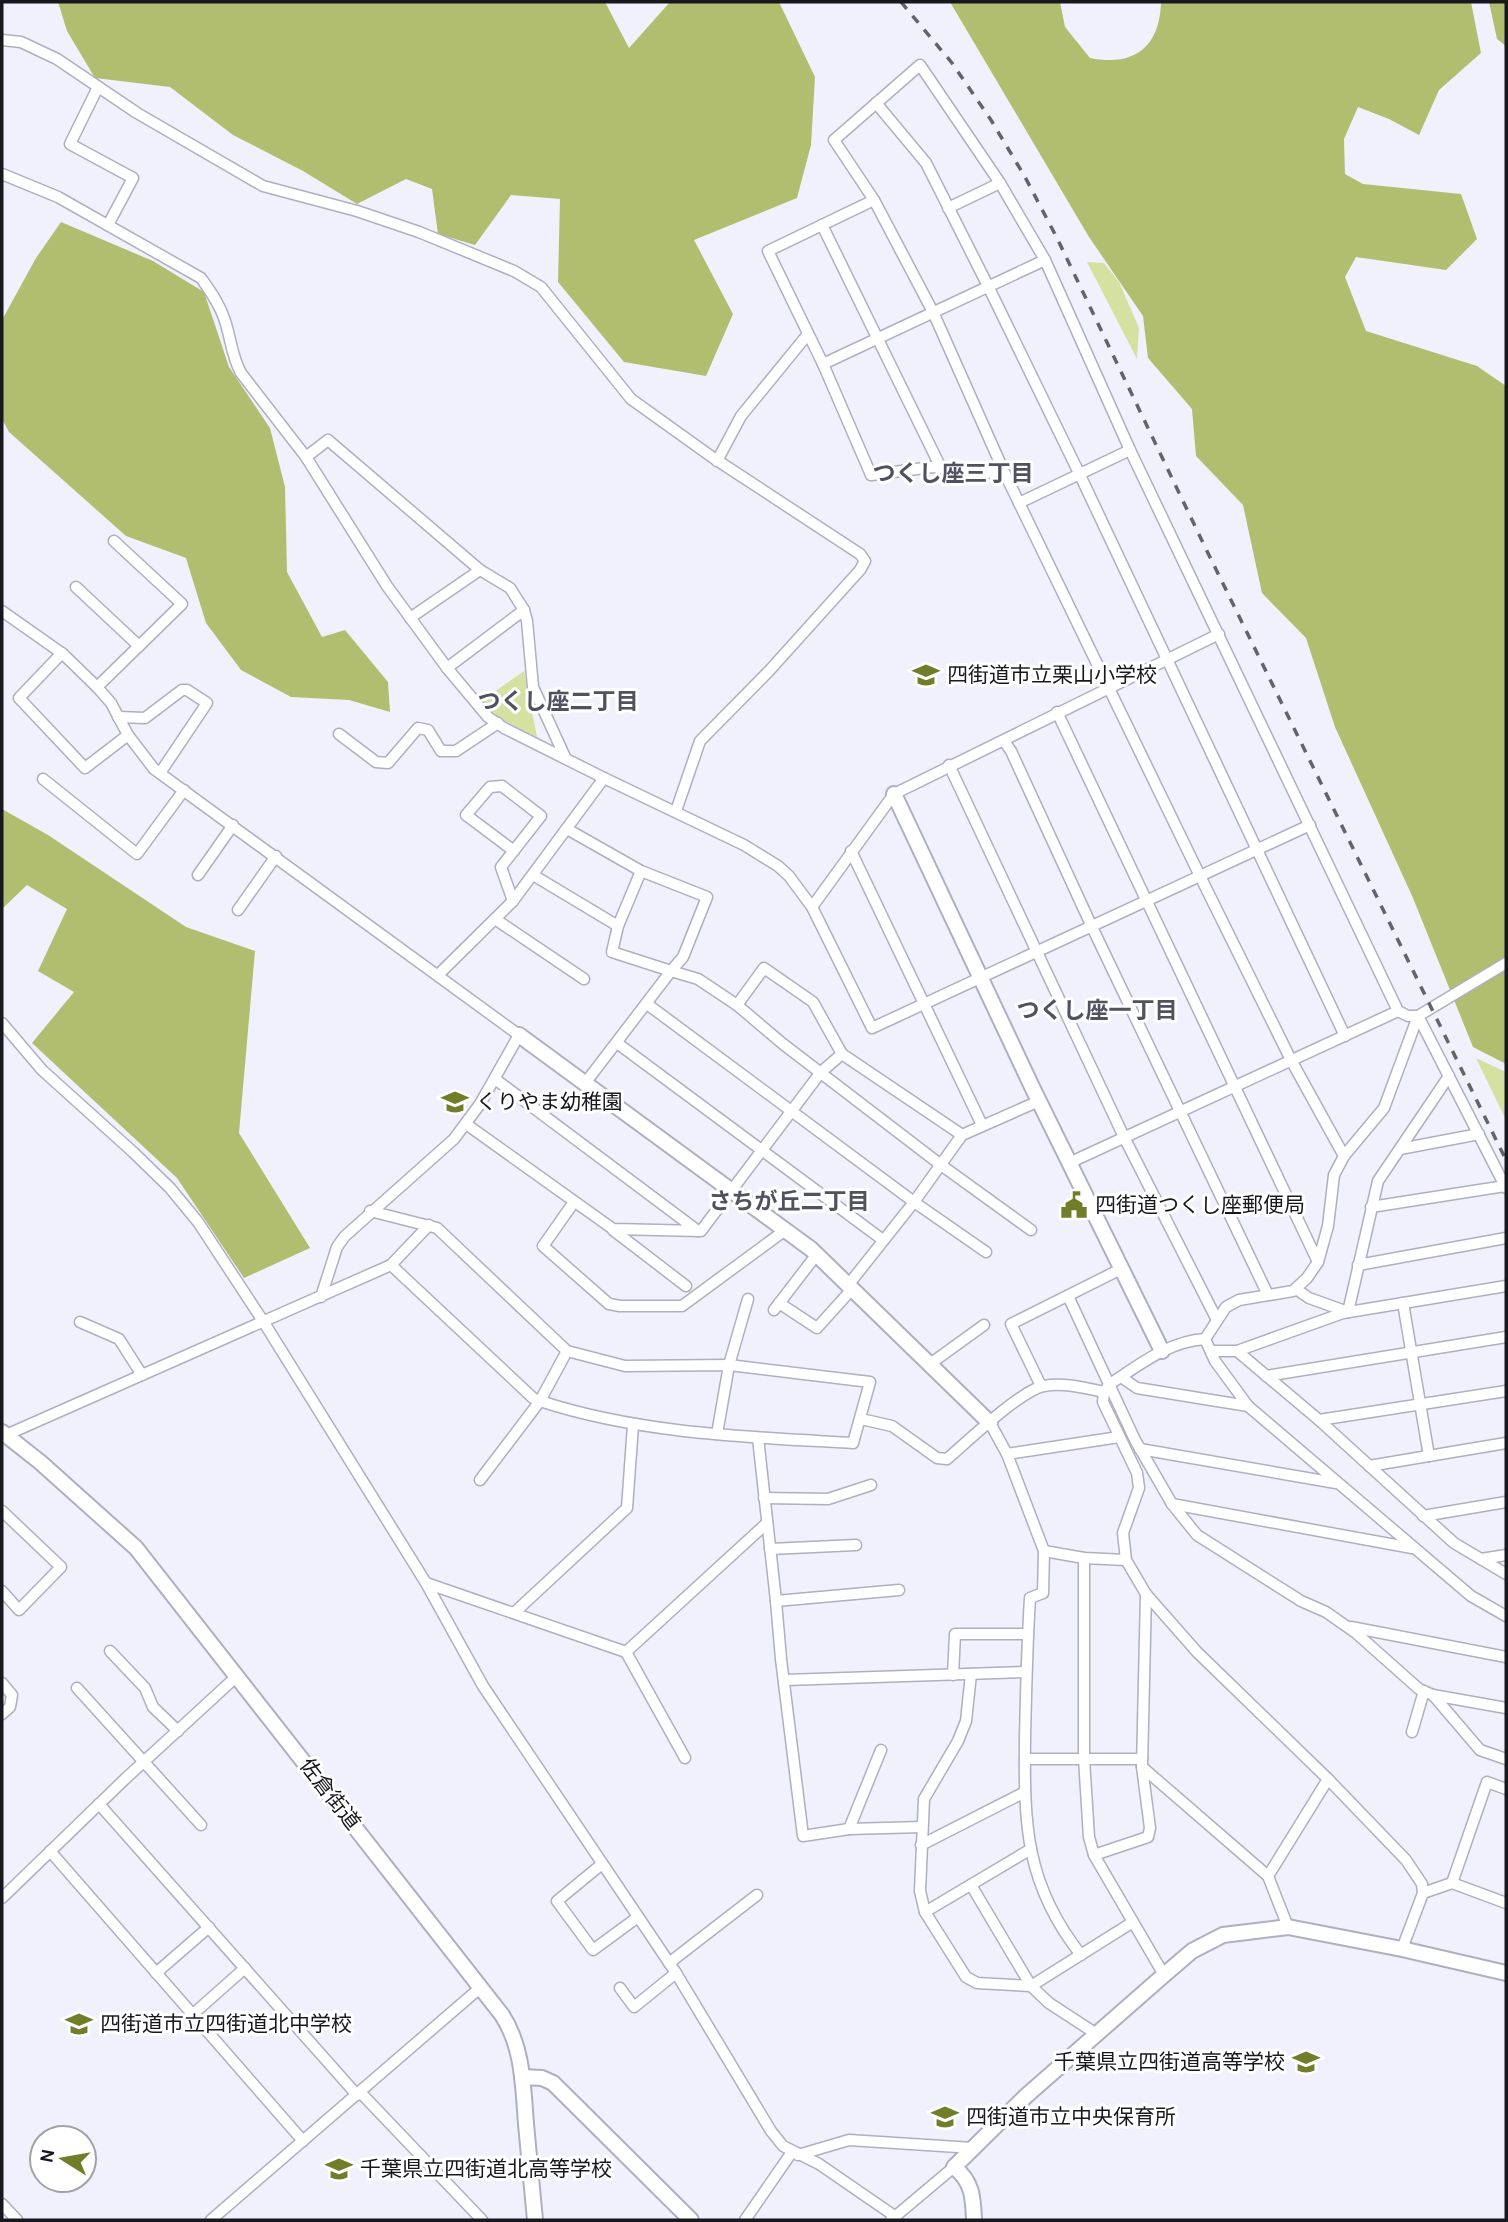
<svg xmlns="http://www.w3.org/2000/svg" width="1508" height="2222" font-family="Karla,'Noto Sans JP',sans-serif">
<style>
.green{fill:#d5e1a1}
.forest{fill:#b1be6f}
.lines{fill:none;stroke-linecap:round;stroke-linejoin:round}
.street-casing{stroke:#aeafc1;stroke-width:13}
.secondary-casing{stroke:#aeafc1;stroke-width:18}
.primary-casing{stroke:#aeafc1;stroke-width:18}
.street{stroke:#fff;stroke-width:10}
.secondary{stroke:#fff;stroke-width:14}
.primary{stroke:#fff;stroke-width:14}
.rail{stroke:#62636b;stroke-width:3.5;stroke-dasharray:9 9;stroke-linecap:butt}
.labels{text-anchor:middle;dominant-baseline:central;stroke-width:6;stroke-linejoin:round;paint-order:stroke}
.poi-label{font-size:21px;fill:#17171e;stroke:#fff;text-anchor:start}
.street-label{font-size:21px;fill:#17171e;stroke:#fff}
.neighbourhood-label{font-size:23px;font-weight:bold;fill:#505161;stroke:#fff}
</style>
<rect width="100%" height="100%" fill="#f0f1fd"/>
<!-- green -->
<g class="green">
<polygon points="1087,262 1104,263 1119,282 1139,328 1137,359"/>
<path d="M 524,671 L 537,737 C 516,727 497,719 481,701 Z"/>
<polygon points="1476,1058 1506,1072 1506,1120"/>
</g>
<!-- forest -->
<g class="forest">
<polygon points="58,2 605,2 629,48 670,2 779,2 815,77 811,145 797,198 694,240 733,314 706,376 624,362 558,282 560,199 511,195 475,245 438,234 432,189 406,179 357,204 303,171 233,135 170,87 95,78 67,31"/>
<path d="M 950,2 L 1060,2 L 1065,27 L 1090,58 C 1134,67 1160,47 1161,2 L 1471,2 L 1481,53 L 1439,90 L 1419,135 L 1389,119 L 1358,107 L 1344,139 L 1345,174 L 1363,184 L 1461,194 L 1477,239 L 1446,270 L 1356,257 L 1345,277 L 1366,331 L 1477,366 L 1506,386 L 1506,1064 L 1473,1047 L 1413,898 L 1335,727 L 1306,638 L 1262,593 L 1243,505 L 1196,456 L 1192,409 L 1148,358 L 1143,316 L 1089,237 Z"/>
<polygon points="1489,2 1506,2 1506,46 1497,39"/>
<polygon points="61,222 153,261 204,292 229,367 270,428 285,487 287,572 322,637 345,630 388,682 390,712 349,700 291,697 241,670 206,623 186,558 126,536 9,432 2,419 2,320 36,258"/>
<polygon points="2,809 48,835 186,927 255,951 239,1133 310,1248 244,1278 177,1178 32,1043 74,992 38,971 67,909 27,885 2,909"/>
</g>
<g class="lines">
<defs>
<g id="street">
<polyline points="2,40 21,42 57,59 137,113 263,186 357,211 419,232 514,271 541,287 631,399 712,457 860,554 865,561 860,570 769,671 700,741 676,811"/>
<polyline points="98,87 70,144 133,178 108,225"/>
<polyline points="876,103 926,163 988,286 1079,473 1345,1036"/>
<path d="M 2,174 L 58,197 L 201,278 C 210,291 219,303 224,318 C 231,337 231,355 241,373 L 306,457 L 387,586 L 447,668 L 488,717 L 504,728 L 604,778 L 744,845 L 778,866 L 789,876 L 812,907 L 872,1028 L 1310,825"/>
<polyline points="874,200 768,251 823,364 871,475 932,467 1005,474"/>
<polyline points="948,208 1000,183"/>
<polyline points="822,225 941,468"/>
<polyline points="1045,260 1000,183 920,65 834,140 874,200 933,312 1005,474 1200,876 1291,1060 1344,1156"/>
<polyline points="823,364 1045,260 1130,450 1398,1011 1408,1016 1418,1016 1506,963"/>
<polyline points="306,457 328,440 480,570 510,588 524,610 527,621 533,687 565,757"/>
<polyline points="717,461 741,416 808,334"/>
<polyline points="1019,503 1130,450"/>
<polyline points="76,587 139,646"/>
<polyline points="2,611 63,654 97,687 111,703 128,735 154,769 519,1035 480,1104 454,1139 345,1236 337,1247 321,1297"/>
<polyline points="410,618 480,570"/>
<polyline points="62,653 19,698 85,768 128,735"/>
<polyline points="447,668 524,610"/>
<polyline points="97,687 182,604 114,541"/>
<polyline points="1057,712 1318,1262"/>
<polyline points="118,717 145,718 182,690 187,690 207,703 160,773"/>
<polyline points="339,734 376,762 388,763 418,728 428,730 441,751 456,751 498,723"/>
<polyline points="1004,741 1011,751 1092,927 1268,1295"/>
<polyline points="949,765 1124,1137 1217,1320"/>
<polyline points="43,779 137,854 184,790"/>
<polyline points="567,829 641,871 707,897 683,957 671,971 612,952 618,926 641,871"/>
<polyline points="851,851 982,1125"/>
<polyline points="198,875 233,825"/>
<polyline points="533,875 618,926"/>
<polyline points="513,901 501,867 541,816 502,786 490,787 466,815 514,851"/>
<polyline points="812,907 894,794 1219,634"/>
<polyline points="238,910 276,856"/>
<polyline points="495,919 584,979"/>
<polyline points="439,974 513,901 604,778"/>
<polyline points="647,1004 914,1202 986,1252"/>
<polyline points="737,1005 764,968 813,1002 842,1054 962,1135"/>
<polyline points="1418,1016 1506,1188"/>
<polyline points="2,1023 42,1070 133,1152 170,1188 198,1222 263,1321 426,1583 483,1686 676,1973 771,2131 783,2146 819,2164 896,2217"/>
<polyline points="617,1043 883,1240"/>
<polyline points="495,1079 698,1231"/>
<polyline points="586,1082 671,971 698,979 737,1005 783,1044 941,1165 1031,1230"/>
<polyline points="466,1124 613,1229 701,1231 821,1072 842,1054"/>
<polyline points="1400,1149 1479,1134"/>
<polyline points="1069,1163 1398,1011"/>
<polyline points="574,1202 543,1246 609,1304 620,1306 682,1306 784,1231"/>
<polyline points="1371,1207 1505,1186"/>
<path d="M 370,1211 L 437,1228 L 567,1351 L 625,1366 L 729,1365 L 870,1382 L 853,1443 C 748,1437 641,1434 540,1401 L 533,1398 L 391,1265"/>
<polyline points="613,1230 686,1286"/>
<polyline points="1358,1265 1506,1238"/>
<polyline points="849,1284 914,1202 962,1135 1039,1101"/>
<polyline points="1296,1289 1309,1298 1348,1312 1378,1181 1449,1076"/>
<polyline points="1068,1296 1135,1440 1172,1504 1197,1535 1301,1601 1326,1612 1356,1633 1419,1689 1433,1695 1506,1708"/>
<polyline points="779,1303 817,1328 853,1288"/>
<polyline points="1403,1303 1429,1456"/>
<polyline points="774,1310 817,1254"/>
<polyline points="80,1322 119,1339 142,1375"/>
<path d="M 1205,1339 C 1169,1341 1139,1365 1110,1384 L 1104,1392 L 1103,1402 L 1137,1473 L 1139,1488 L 1123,1533 L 1126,1560 L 1146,1594 L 1197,1652 L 1328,1779 L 1406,1860 L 1422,1884 L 1423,1893 L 1402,1949"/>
<polyline points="1205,1339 1226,1307 1239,1300 1293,1291 1307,1278 1318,1262 1328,1226 1334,1175 1344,1156 1384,1108 1418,1016"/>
<polyline points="1205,1339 1215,1361 1248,1406 1471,1596 1506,1616"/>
<polyline points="1211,1351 1237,1351 1343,1313 1506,1286"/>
<polyline points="1237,1351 1319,1420 1454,1543 1506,1574"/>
<polyline points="930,1364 984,1325"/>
<polyline points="1266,1376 1506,1337"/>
<polyline points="1121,1377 1137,1388 1248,1406"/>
<polyline points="1041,1386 1011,1324 1121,1269"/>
<path d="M 861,1419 L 892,1426 L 937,1458 L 947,1459 C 967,1442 1021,1390 1044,1386 C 1063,1382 1085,1388 1104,1392"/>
<polyline points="1319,1420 1506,1391"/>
<path d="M 990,1423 L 1007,1454 L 1044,1551 L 1043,1593 L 1030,1598 C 1027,1645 1026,1691 1025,1738 C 1024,1824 1025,1884 1081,1955"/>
<polyline points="717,1434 729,1365 748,1299"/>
<polyline points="6,1435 391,1265 429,1225"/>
<polyline points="758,1438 776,1601 899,1590"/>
<polyline points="1140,1449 1336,1483"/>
<polyline points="1007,1454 1119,1437"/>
<polyline points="1369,1466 1506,1443"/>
<polyline points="480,1480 540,1401 567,1351"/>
<polyline points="764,1498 828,1499 871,1485"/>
<polyline points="1172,1504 1412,1548"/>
<polyline points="2,1511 61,1567 19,1610 2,1591"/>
<polyline points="1423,1516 1506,1502"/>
<polyline points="770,1549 856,1545"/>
<polyline points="1044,1551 1084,1558 1126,1560"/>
<polyline points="1084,1558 1084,1759 1089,1837 1094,1855 1164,1975"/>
<polyline points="1481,1559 1506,1555"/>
<polyline points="426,1583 626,1652 767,1523"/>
<polyline points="776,1601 781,1659 803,1836 849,1829 922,1827"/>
<polyline points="515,1612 627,1508 633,1425"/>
<polyline points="1351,1627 1506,1657"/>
<polyline points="110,1651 145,1688 153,1707 178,1731"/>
<polyline points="626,1652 685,1758"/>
<polyline points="971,1674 966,1721 958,1741 924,1799 920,1891 925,1912 966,1977 977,1983 1031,1986 1133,1922"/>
<polyline points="953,1675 955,1634 1028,1634"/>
<polyline points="785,1680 1026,1672"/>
<polyline points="2,1683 12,1695 10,1707 2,1714"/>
<polyline points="77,1688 201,1825"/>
<polyline points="1433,1695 1480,1750 1506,1759"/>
<polyline points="1412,1732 1424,1691"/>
<polyline points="1025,1759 1142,1759"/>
<polyline points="1142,1767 1268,1876 1288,1927"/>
<polyline points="99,1804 357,2095"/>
<polyline points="849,1829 881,1750"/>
<polyline points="921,1845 1025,1792"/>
<polyline points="50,1851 303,2141"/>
<polyline points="1094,1855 1148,1837 1150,1828 1142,1767 1146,1594"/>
<polyline points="602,1864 557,1901 593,1950 638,1917"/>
<polyline points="1268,1876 1328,1779"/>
<polyline points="1452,1883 1487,1782 1506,1789"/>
<polyline points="971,1885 1031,1986 1049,2003 1098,2035"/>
<polyline points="1423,1893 1452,1883 1506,1903"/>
<polyline points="2,1898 125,1779 237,1676"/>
<polyline points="925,1912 1031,1849"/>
<polyline points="669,1963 757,1895"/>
<polyline points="156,1973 209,1927"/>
<polyline points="620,1988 634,2007 676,1973"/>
<polyline points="192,2015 245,1968"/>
<polyline points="360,2092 482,2220"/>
<polyline points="798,2155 849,2140 973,2148"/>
<polyline points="2,2204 17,2220"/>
<polyline points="211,2220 481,1987"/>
<polyline points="745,2220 792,2152"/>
<polyline points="891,2220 954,2167"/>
</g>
<g id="secondary">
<polyline points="894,794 1033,1089 1162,1351"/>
<polyline points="519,1035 811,1249 990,1423"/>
<polyline points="522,2077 542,2078 553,2083 691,2220"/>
<path d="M 974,2220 C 973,2198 973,2182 954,2167 L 1026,2096 L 1164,1975 L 1192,1951 L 1223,1935 L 1288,1927 L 1402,1949 L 1506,1973"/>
</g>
<path id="primary" d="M 2,1432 L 40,1462 L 136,1548 L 502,2015 C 523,2047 523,2086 526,2124 C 529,2156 532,2188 535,2220"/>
</defs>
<!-- street casing -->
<use href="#street" class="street-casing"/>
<!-- secondary casing -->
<use href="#secondary" class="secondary-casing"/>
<!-- primary casing -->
<use href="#primary" class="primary-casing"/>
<!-- street -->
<use href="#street" class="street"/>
<!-- secondary -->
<use href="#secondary" class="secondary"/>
<!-- primary -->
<use href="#primary" class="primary"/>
<!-- rail -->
<polyline class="rail" points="901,2 952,63 991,120 1025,177 1057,238 1205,547 1506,1160"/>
</g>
<!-- icons -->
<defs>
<symbol id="school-bare" viewBox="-9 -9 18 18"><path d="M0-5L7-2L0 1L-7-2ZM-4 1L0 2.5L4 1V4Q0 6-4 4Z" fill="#727d29" stroke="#fff" stroke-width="2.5" paint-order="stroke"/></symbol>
<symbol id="civic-bare" viewBox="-9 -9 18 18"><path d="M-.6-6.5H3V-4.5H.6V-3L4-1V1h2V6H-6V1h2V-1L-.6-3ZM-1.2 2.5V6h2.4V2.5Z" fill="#727d29" stroke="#fff" stroke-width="2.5" paint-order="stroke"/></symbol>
</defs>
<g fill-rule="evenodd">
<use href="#school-bare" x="907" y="656" width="38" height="38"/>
<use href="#school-bare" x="436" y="1083" width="38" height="38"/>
<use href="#civic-bare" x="1055" y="1186" width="38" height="38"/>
<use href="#school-bare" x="60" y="2005" width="38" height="38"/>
<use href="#school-bare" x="1287" y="2043" width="38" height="38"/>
<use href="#school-bare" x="926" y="2098" width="38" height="38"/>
<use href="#school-bare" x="320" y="2150" width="38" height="38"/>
</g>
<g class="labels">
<!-- poi labels -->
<g class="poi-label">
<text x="947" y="675">四街道市立栗山小学校</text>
<text x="476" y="1102">くりやま幼稚園</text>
<text x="1095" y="1205">四街道つくし座郵便局</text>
<text x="100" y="2024">四街道市立四街道北中学校</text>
<text x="1285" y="2062" text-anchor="end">千葉県立四街道高等学校</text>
<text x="966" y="2117">四街道市立中央保育所</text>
<text x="360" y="2169">千葉県立四街道北高等学校</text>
</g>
<!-- street labels -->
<g class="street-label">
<text transform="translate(330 1794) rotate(52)">佐倉街道</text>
</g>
<!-- neighbourhood labels -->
<g class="neighbourhood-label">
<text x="953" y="473">つくし座三丁目</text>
<text x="558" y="701">つくし座二丁目</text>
<text x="1097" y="1010">つくし座一丁目</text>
<text x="789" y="1201">さちが丘二丁目</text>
</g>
</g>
<!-- border -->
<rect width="1508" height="2222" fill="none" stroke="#17171e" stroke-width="7"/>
<!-- north arrow -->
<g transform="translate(63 2159) rotate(281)"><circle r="33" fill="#ffffff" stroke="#a2a2a5" stroke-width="2"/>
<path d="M0-5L12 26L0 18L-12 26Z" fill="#727d29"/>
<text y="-10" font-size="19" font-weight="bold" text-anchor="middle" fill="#17171e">N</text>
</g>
</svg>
